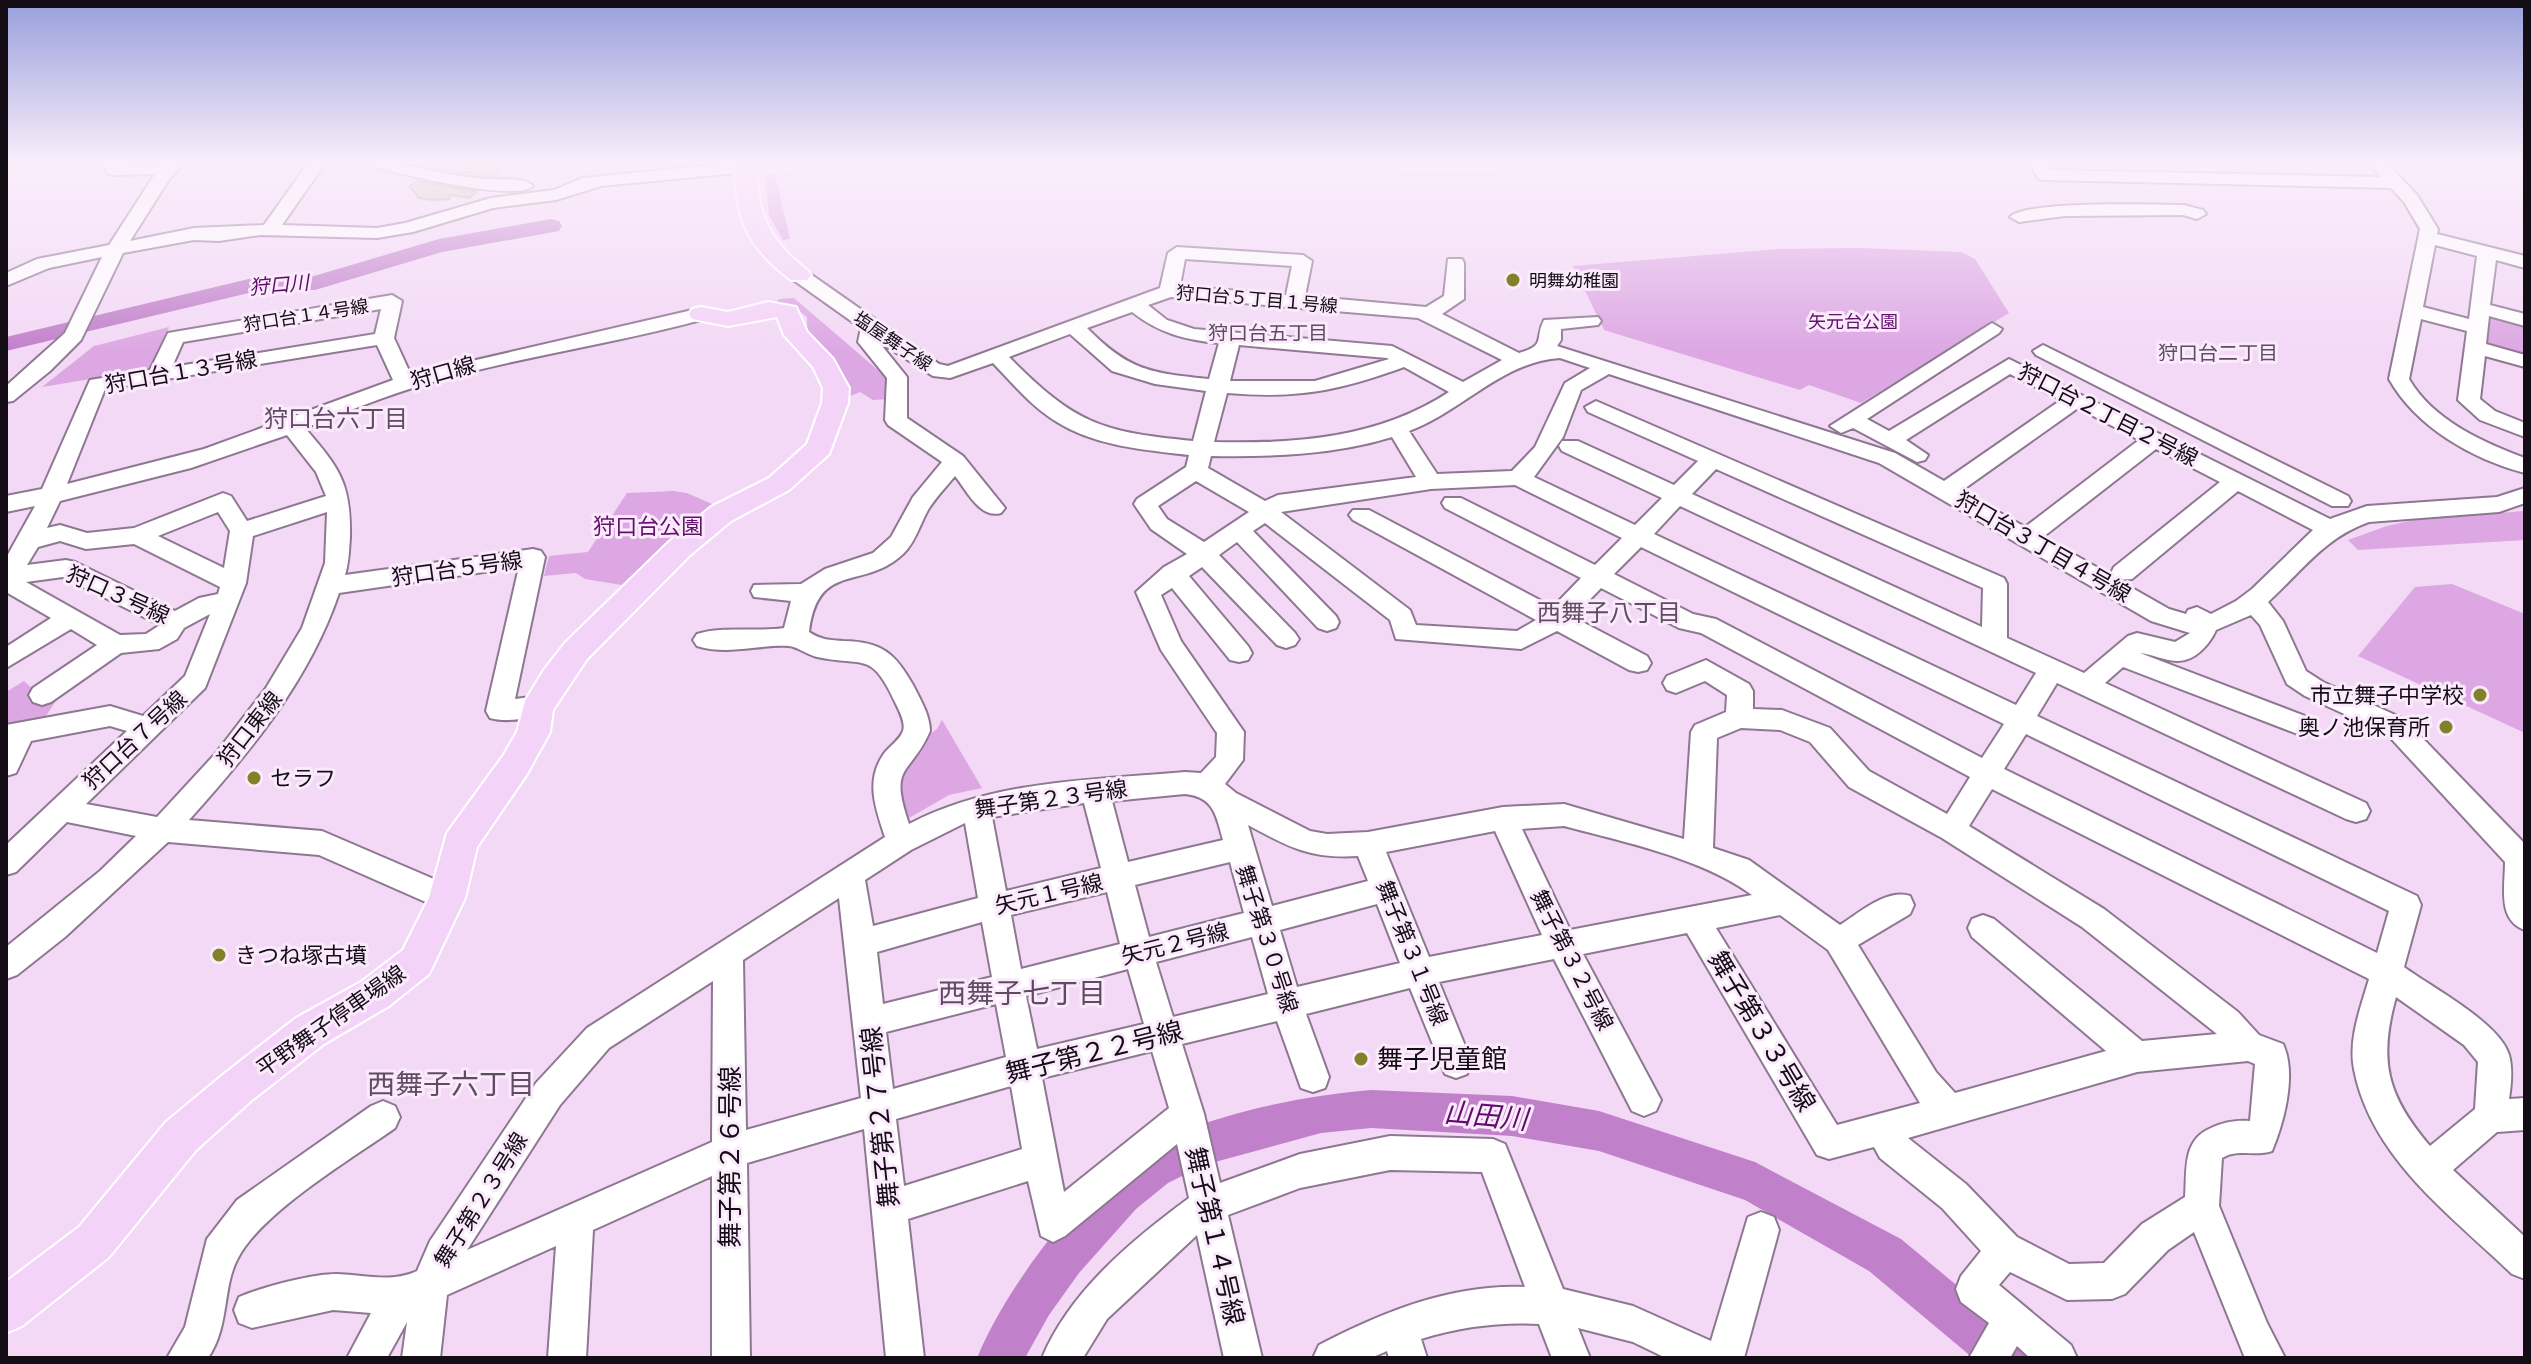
<svg xmlns="http://www.w3.org/2000/svg" width="2531" height="1364" font-family="'Roboto Condensed','Noto Sans JP',sans-serif">
<style>
.green{fill:#dca7e3}
.lines{fill:none;stroke-linecap:round;stroke-linejoin:round}
.river{fill:#c180ca;fill-rule:evenodd}
.building{fill:#c2c2a0;stroke:#a0a17f;stroke-width:2}
.minor-casing{stroke:#8e7791;stroke-width:4}
.major-casing{stroke:#fff;stroke-width:4}
.minor{fill:#fff;fill-rule:evenodd}
.major{fill:#f4d3f8;fill-rule:evenodd}
.poi-dot{fill:#828029;stroke:#faeafc;stroke-width:3}
.labels{text-anchor:middle;dominant-baseline:central;stroke-width:6;stroke-linejoin:round;paint-order:stroke}
.far-poi-label{font-size:18px;fill:#150d16;stroke:#faeafc;text-anchor:start}
.far-street-label{font-size:18px;fill:#150d16;stroke:#faeafc}
.far-park-label{font-size:18px;fill:#61106c;stroke:#faeafc}
.far-water-label{font-size:20px;font-style:italic;fill:#5f0c6a;stroke:#faeafc}
.far-neighbourhood-label{font-size:20px;fill:#604b63;stroke:#faeafc}
.street-label{font-size:22px;fill:#150d16;stroke:#faeafc}
.park-label{font-size:22px;fill:#61106c;stroke:#faeafc}
.poi-label{font-size:22px;fill:#150d16;stroke:#faeafc;text-anchor:end}
.neighbourhood-label{font-size:24px;fill:#604b63;stroke:#faeafc}
.near-street-label{font-size:26px;fill:#150d16;stroke:#faeafc}
.near-poi-label{font-size:26px;fill:#150d16;stroke:#faeafc;text-anchor:start}
.near-neighbourhood-label{font-size:28px;fill:#604b63;stroke:#faeafc}
.near-water-label{font-size:28px;font-style:italic;fill:#5f0c6a;stroke:#faeafc}
</style>
<rect width="100%" height="100%" fill="#f3d9f6"/>
<!-- green -->
<g class="green">
<polygon points="775,174 790,239 783,240 769,215 765,177"/>
<polygon points="1858,248 1961,252 1975,259 2009,313 1861,403 1809,385 1800,390 1604,330 1573,266 1779,249"/>
<path d="M 794,298 L 886,377 L 888,399 L 873,400 L 860,392 L 843,399 C 847,355 825,365 810,337 C 807,333 807,323 807,317 L 789,304 L 775,303 L 779,299 Z"/>
<polygon points="2487,312 2525,322 2525,358 2485,347"/>
<polygon points="169,327 157,366 151,369 42,387 94,346"/>
<polygon points="673,491 687,493 721,508 634,587 585,579 576,573 544,576 549,556 588,552 627,493"/>
<polygon points="2525,511 2525,540 2358,550 2348,540 2387,526 2418,519"/>
<polygon points="2452,584 2525,614 2525,733 2358,656 2415,587"/>
<polygon points="24,681 36,692 57,699 44,719 6,726 6,692"/>
<polygon points="942,720 982,788 949,795 909,818 898,783 920,742 937,729"/>
</g>
<g class="lines">
<!-- river -->
<g class="river">
<polygon points="551,219 559,221 562,226 559,231 442,252 315,290 261,290 6,351 6,337 261,276 314,276 439,239"/>
<path d="M 1371,1090 L 1512,1096 L 1599,1111 L 1755,1162 L 1901,1239 L 2025,1342 L 2032,1358 L 1973,1358 L 1869,1271 L 1745,1200 L 1599,1151 L 1512,1136 L 1371,1128 L 1321,1133 L 1204,1165 L 1168,1183 L 1136,1209 L 1079,1273 L 1049,1315 L 1025,1358 L 977,1358 C 1005,1290 1076,1194 1137,1154 C 1194,1117 1304,1095 1371,1090 Z"/>
</g>
</g>
<!-- building -->
<g class="building">
<polygon points="452,162 478,162 506,165 494,176 440,169"/>
<polygon points="418,181 454,188 477,191 469,198 451,195 449,199 433,200 419,198 409,186"/>
</g>
<g class="lines">
<defs>
<g id="minor">
<polygon points="103,162 142,166 186,162 170,178 130,241 194,228 264,225 309,162 326,162 282,225 377,228 405,223 491,198 554,190 583,178 741,162 752,163 755,167 746,172 601,186 556,200 493,208 413,232 377,238 260,235 219,241 194,240 123,253 81,340 50,371 13,401 6,402 6,386 65,333 102,257 49,268 6,286 6,273 37,259 109,245 155,174 114,175 108,174"/>
<path d="M 368,162 C 411,162 449,178 491,179 C 504,180 524,177 533,186 C 514,203 398,173 370,166 Z"/>
<path d="M 2028,162 L 2045,162 L 2050,170 L 2381,177 L 2368,162 L 2386,162 L 2417,195 L 2438,229 L 2437,234 L 2525,256 L 2525,268 L 2496,260 L 2490,305 L 2525,314 L 2525,326 L 2489,316 L 2486,344 L 2525,355 L 2525,367 L 2485,356 L 2480,399 L 2495,411 L 2525,423 L 2525,437 L 2480,420 L 2458,400 L 2467,331 L 2421,319 L 2409,379 C 2433,420 2482,442 2525,458 L 2525,473 C 2472,459 2416,427 2389,379 L 2420,229 L 2404,202 L 2391,188 L 2045,180 L 2039,179 ZM 2435,245 L 2477,256 L 2469,319 L 2423,307 Z"/>
<path d="M 2184,205 L 2203,210 L 2206,214 L 2197,219 L 2183,215 L 2065,216 L 2019,222 L 2010,217 C 2027,200 2154,205 2184,205 Z"/>
<path d="M 1177,247 L 1303,255 L 1312,261 L 1305,296 L 1426,307 L 1444,296 L 1448,259 L 1462,259 L 1464,263 L 1464,299 L 1442,314 L 1519,353 C 1547,345 1534,339 1544,320 L 1598,317 L 1601,321 L 1598,325 L 1561,329 L 1561,340 L 1557,346 L 1895,453 L 1944,481 L 2061,400 L 2010,374 L 1906,440 L 1928,455 L 1925,460 L 1917,462 L 1853,428 L 1841,433 L 1830,426 L 1992,323 L 2002,329 L 1999,333 L 1867,419 L 1889,431 L 2009,359 L 2330,519 L 2367,506 L 2497,497 L 2525,488 L 2525,503 L 2499,512 L 2369,522 C 2325,537 2301,572 2268,602 L 2283,621 L 2306,671 L 2323,682 L 2404,719 L 2525,844 L 2525,930 C 2497,920 2505,887 2505,862 L 2386,733 L 2305,696 L 2287,684 L 2260,625 L 2251,615 L 2216,630 C 2210,644 2195,661 2178,661 C 2165,661 2152,654 2140,653 L 2313,719 L 2317,726 L 2313,733 L 2304,736 L 2295,733 L 2123,667 L 2105,683 L 2366,803 L 2370,811 L 2366,819 L 2356,822 L 2346,819 L 2057,683 L 2037,716 L 2417,896 L 2421,905 L 2404,967 C 2431,987 2500,1023 2509,1055 C 2513,1069 2511,1086 2509,1099 L 2525,1098 L 2525,1130 L 2497,1132 L 2453,1170 L 2525,1237 L 2525,1279 L 2512,1274 C 2451,1215 2371,1158 2354,1069 C 2348,1039 2361,1007 2369,979 L 1992,789 L 1969,826 L 2104,909 L 2238,1012 L 2259,1035 L 2283,1044 C 2297,1074 2284,1122 2272,1151 C 2255,1157 2238,1148 2222,1158 L 2219,1206 L 2267,1323 L 2285,1358 L 2245,1358 L 2194,1232 L 2168,1250 L 2125,1294 L 2112,1299 L 2067,1300 L 2010,1272 L 1999,1285 L 2071,1345 L 2077,1358 L 2030,1358 L 2017,1346 L 2010,1358 L 1969,1358 L 1989,1323 L 1961,1302 L 1956,1289 L 1961,1276 L 1981,1251 L 1942,1208 L 1880,1158 L 1874,1147 L 1829,1159 L 1817,1155 L 1687,933 L 1583,954 L 1661,1100 L 1656,1111 L 1644,1116 L 1632,1111 L 1554,959 L 1439,982 L 1472,1063 L 1467,1074 L 1456,1078 L 1445,1074 L 1410,988 L 1306,1014 L 1329,1077 L 1325,1088 L 1313,1092 L 1301,1088 L 1277,1021 L 1182,1044 L 1204,1114 L 1220,1183 L 1300,1154 L 1390,1136 L 1493,1139 L 1505,1144 L 1563,1289 L 1633,1306 L 1711,1341 L 1748,1217 L 1761,1212 L 1774,1217 L 1779,1230 L 1744,1358 L 1666,1358 L 1633,1342 L 1578,1328 L 1590,1358 L 1552,1358 L 1539,1324 C 1499,1322 1460,1327 1421,1339 L 1427,1358 L 1389,1358 L 1387,1351 L 1371,1358 L 1313,1358 L 1319,1345 C 1383,1312 1451,1284 1525,1287 L 1482,1172 L 1390,1170 L 1300,1188 L 1228,1215 L 1262,1358 L 1224,1358 L 1197,1235 L 1107,1319 L 1083,1358 L 1042,1358 C 1070,1291 1132,1240 1189,1198 L 1177,1144 L 1065,1236 L 1053,1242 L 1041,1236 L 1028,1181 L 908,1219 L 924,1358 L 886,1358 L 864,1129 L 747,1163 L 750,1358 L 712,1358 L 712,1176 L 593,1230 L 586,1358 L 548,1358 L 556,1246 L 447,1295 L 440,1358 L 402,1358 L 407,1322 L 387,1358 L 347,1358 L 371,1313 L 333,1310 L 252,1328 L 239,1323 L 234,1310 L 239,1297 C 263,1287 311,1274 337,1274 C 365,1275 391,1283 417,1271 L 430,1241 L 536,1083 L 587,1028 L 885,837 C 876,809 865,782 883,755 C 888,747 900,740 903,731 C 906,723 899,710 895,702 C 871,650 864,667 817,657 C 808,655 798,647 789,646 C 760,644 729,656 697,646 L 693,640 L 697,634 C 722,626 757,632 784,628 L 791,601 L 754,597 L 751,591 L 754,585 L 801,584 L 825,569 L 873,553 L 891,537 L 913,497 L 942,462 L 888,425 L 885,420 L 887,378 L 858,342 L 861,328 L 792,279 L 789,275 L 792,271 L 806,271 L 939,364 L 948,366 L 1160,288 L 1168,253 ZM 1185,259 L 1292,266 L 1286,295 L 1180,286 ZM 1171,297 L 1418,318 L 1502,360 L 1463,382 L 1392,346 L 1194,329 L 1167,320 L 1148,305 ZM 1132,312 C 1159,333 1185,340 1219,343 L 1209,379 C 1151,373 1129,371 1087,328 ZM 1070,334 L 1112,371 L 1155,384 L 1206,391 L 1193,441 C 1101,432 1075,424 1009,357 ZM 878,341 L 933,376 L 950,378 L 993,363 C 1013,384 1032,407 1057,422 C 1095,446 1145,450 1189,455 L 1186,467 L 1137,499 L 1134,504 L 1151,529 L 1187,554 L 1164,567 L 1136,592 L 1161,650 L 1217,733 L 1216,757 L 1201,773 L 1185,772 C 1092,780 993,780 909,824 C 888,763 910,777 930,731 C 930,715 920,699 913,685 C 895,653 882,642 844,641 C 830,640 821,640 809,632 C 818,559 864,592 904,553 C 916,541 920,524 928,510 C 936,497 946,487 955,476 C 967,491 980,519 1001,513 L 1005,508 L 963,456 L 907,418 L 907,377 ZM 1239,345 L 1387,358 L 1389,359 L 1315,381 L 1230,381 ZM 1560,358 L 1590,368 L 1565,383 L 1535,447 L 1512,471 L 1437,474 L 1409,431 C 1463,411 1501,362 1560,358 ZM 1404,367 L 1449,392 C 1379,438 1297,444 1214,442 L 1227,393 C 1297,399 1338,391 1404,367 ZM 1609,374 L 1879,463 L 2151,621 L 2190,633 L 2175,642 L 2137,633 L 2128,636 L 2084,673 L 2007,638 L 2007,584 L 2004,578 L 1596,401 L 1585,407 L 1588,412 L 1698,461 L 1674,485 L 1578,441 L 1562,441 L 1559,446 L 1562,451 L 1662,498 L 1635,525 L 1534,477 L 1563,437 L 1581,390 ZM 2078,408 L 2139,440 L 2025,527 L 1961,491 ZM 1392,437 L 1416,477 L 1278,495 L 1265,501 L 1208,468 L 1211,456 C 1271,457 1334,455 1392,437 ZM 2156,449 L 2220,482 L 2114,567 L 2111,573 L 2114,577 L 2043,537 ZM 1716,469 L 1983,588 L 1982,627 L 1692,494 ZM 1196,481 L 1249,512 L 1204,542 L 1167,519 L 1158,506 ZM 1515,485 L 1622,538 L 1595,565 L 1461,498 L 1445,498 L 1442,503 L 1445,508 L 1581,578 L 1553,607 L 1369,510 L 1353,510 L 1349,515 L 1353,520 L 1536,620 L 1517,631 L 1416,625 L 1410,610 L 1281,512 L 1431,489 ZM 2238,491 L 2313,530 L 2252,589 L 2236,601 L 2211,614 L 2197,607 L 2188,610 L 2186,614 L 2169,609 L 2118,580 L 2132,579 ZM 1680,506 L 1985,649 L 2036,673 L 2016,705 L 1654,534 ZM 1265,523 L 1390,620 L 1396,639 L 1521,649 L 1557,631 L 1629,670 L 1638,672 L 1647,670 L 1651,663 L 1647,656 L 1573,617 L 1601,588 L 1679,628 L 1701,633 L 1970,777 L 1947,814 L 1869,771 L 1830,728 L 1782,710 L 1753,709 L 1753,691 L 1749,684 L 1706,660 L 1667,676 L 1663,683 L 1667,690 L 1676,693 L 1705,681 L 1727,695 L 1726,712 L 1695,725 L 1691,732 L 1684,839 L 1564,804 L 1503,807 L 1368,832 L 1327,834 L 1310,831 L 1236,793 L 1225,784 L 1243,760 L 1244,732 L 1181,641 L 1161,595 L 1172,588 L 1230,660 L 1239,662 L 1248,660 L 1252,653 L 1248,646 L 1189,576 L 1202,567 L 1277,645 L 1286,648 L 1295,645 L 1299,639 L 1295,633 L 1219,555 L 1237,542 L 1318,628 L 1327,631 L 1336,628 L 1339,622 L 1336,616 L 1253,531 ZM 1641,547 L 2004,724 L 1982,758 L 1716,619 L 1693,614 L 1614,574 ZM 1741,728 L 1780,730 L 1810,742 L 1849,787 L 1942,838 L 2082,927 L 2217,1034 L 2142,1041 L 1994,919 L 1983,915 L 1972,919 L 1968,928 L 1972,937 L 2106,1051 L 1955,1093 L 1936,1072 L 1858,945 L 1910,914 L 1914,905 L 1910,896 C 1887,888 1859,913 1840,925 L 1749,860 L 1713,848 L 1717,738 ZM 2026,734 L 2389,911 L 2377,953 L 2004,769 ZM 1185,794 C 1214,797 1216,815 1223,840 L 1128,862 L 1112,801 ZM 1084,803 L 1101,868 L 1006,891 L 992,817 ZM 965,823 L 978,898 L 873,926 L 865,880 L 911,850 ZM 1248,825 C 1289,847 1310,859 1358,856 L 1368,881 L 1272,906 ZM 1564,826 C 1624,842 1702,858 1752,895 L 1570,930 L 1522,829 ZM 1495,831 L 1542,935 L 1429,957 L 1386,852 ZM 1230,862 L 1244,913 L 1149,937 L 1135,885 ZM 1107,892 L 1120,944 L 1021,969 L 1011,915 ZM 839,898 L 861,1098 L 746,1130 L 743,960 ZM 1377,904 L 1400,963 L 1297,987 L 1280,930 ZM 1780,915 L 1828,950 L 1920,1103 L 1837,1125 L 1716,928 ZM 982,922 L 992,977 L 883,1004 L 877,952 ZM 1252,937 L 1268,994 L 1173,1017 L 1156,962 ZM 1128,969 L 1144,1024 L 1037,1049 L 1026,996 ZM 713,981 L 712,1142 L 467,1250 L 560,1105 L 609,1048 ZM 2396,997 L 2464,1045 L 2478,1062 L 2475,1109 L 2430,1146 C 2387,1096 2378,1061 2396,997 ZM 996,1004 L 1006,1057 L 893,1089 L 886,1032 ZM 1152,1051 L 1169,1108 L 1064,1192 L 1042,1078 ZM 2248,1061 L 2255,1064 L 2250,1121 C 2235,1120 2224,1122 2211,1128 C 2182,1140 2187,1170 2185,1197 L 2142,1224 L 2104,1263 L 2069,1264 L 2017,1237 L 1966,1184 L 1908,1138 L 2137,1072 ZM 1011,1086 L 1022,1149 L 904,1186 L 896,1119 Z"/>
<path d="M 392,295 L 402,301 L 394,338 L 411,375 L 701,308 L 711,314 L 708,318 C 623,342 535,354 450,377 C 400,390 353,409 305,428 C 340,469 351,483 350,537 C 349,551 349,562 345,575 L 533,549 L 541,551 L 545,557 L 515,699 L 539,696 L 548,699 L 552,706 L 548,713 C 531,718 507,723 490,718 L 486,711 L 519,567 L 339,593 C 309,681 250,752 189,820 L 322,831 L 457,889 L 462,898 L 457,907 L 447,911 L 437,907 L 319,855 L 168,842 L 65,937 L 17,975 L 6,979 L 6,947 L 100,871 L 136,836 L 67,822 L 16,872 L 6,875 L 6,845 L 127,731 L 110,726 L 31,741 L 16,773 L 6,776 L 6,725 L 110,706 L 143,716 L 185,676 L 210,614 L 184,628 L 177,639 L 159,649 L 121,653 L 51,702 L 42,705 L 33,702 L 29,695 L 33,688 L 97,645 L 71,629 L 6,668 L 6,647 L 51,618 L 6,592 L 6,558 L 35,506 L 6,512 L 6,496 L 42,489 L 90,380 L 150,370 L 168,333 ZM 381,309 L 375,334 L 172,367 L 183,342 ZM 377,345 L 393,380 L 204,449 L 67,484 L 105,389 ZM 287,435 L 316,472 L 326,496 L 247,521 L 231,496 L 223,493 L 134,528 L 87,533 L 60,525 L 47,528 L 60,501 L 191,468 ZM 218,512 L 230,531 L 224,568 L 158,536 ZM 327,512 L 325,563 L 302,628 L 266,688 L 216,753 L 157,817 L 86,804 L 205,688 L 246,583 L 253,536 ZM 60,541 L 86,549 L 134,544 L 220,587 L 218,594 L 199,598 L 175,611 L 75,562 L 66,560 L 27,565 L 38,547 ZM 63,577 L 160,625 L 146,634 L 120,635 L 26,582 Z"/>
<polygon points="2043,345 2348,496 2351,501 2348,506 2332,506 2036,355 2033,351"/>
<path d="M 383,1101 L 395,1106 L 400,1117 L 395,1128 C 350,1160 262,1212 238,1258 C 222,1287 230,1326 208,1358 L 167,1358 L 185,1327 L 207,1239 L 237,1200 L 371,1106 Z"/>
</g>
<g id="major">
<path d="M 735,162 L 800,162 L 790,168 L 757,172 C 757,217 772,243 807,270 L 811,275 L 807,280 L 791,280 C 746,246 735,218 735,162 Z"/>
<polygon points="1388,162 1505,162 1495,168 1398,168"/>
<polygon points="768,302 796,307 807,332 833,359 849,388 848,403 829,454 789,490 731,521 689,556 587,659 553,710 550,732 527,774 477,847 465,898 429,974 389,1006 324,1044 252,1100 196,1150 109,1257 22,1326 6,1333 6,1282 79,1227 166,1122 224,1074 296,1018 361,982 403,950 429,898 447,833 503,756 517,732 525,701 544,670 565,643 669,542 711,507 769,478 807,444 822,403 823,388 813,367 784,335 777,317 728,326 692,319 689,314 692,309 701,307 728,312"/>
</g>
</defs>
<!-- minor casing -->
<use href="#minor" class="minor-casing"/>
<!-- major casing -->
<use href="#major" class="major-casing"/>
<!-- minor -->
<use href="#minor" class="minor"/>
<!-- major -->
<use href="#major" class="major"/>
</g>
<!-- sky -->
<linearGradient id="sky" x2="0" y2="1"><stop stop-color="#989fdc"/><stop offset="0.46" stop-color="#faeefb"/><stop offset="1" stop-color="#faeefb" stop-opacity="0"/></linearGradient>
<rect width="2531" height="353" fill="url(#sky)"/>
<!-- markers -->
<g class="poi-dot">
<circle cx="1513" cy="280" r="8"/>
<circle cx="2480" cy="695" r="8"/>
<circle cx="2446" cy="727" r="8"/>
<circle cx="254" cy="778" r="8"/>
<circle cx="219" cy="955" r="8"/>
<circle cx="1361" cy="1059" r="8"/>
</g>
<g class="labels">
<!-- far-poi labels -->
<g class="far-poi-label">
<text x="1529" y="280">明舞幼稚園</text>
</g>
<!-- far-street labels -->
<g class="far-street-label">
<text transform="translate(1257 299) rotate(5)">狩口台５丁目１号線</text>
<text transform="translate(306 315) rotate(-9)">狩口台１４号線</text>
<text transform="translate(893 341) rotate(34)">塩屋舞子線</text>
</g>
<!-- far-park labels -->
<g class="far-park-label">
<text x="1853" y="321">矢元台公園</text>
</g>
<!-- far-water labels -->
<g class="far-water-label">
<text transform="translate(279 285) rotate(-5)">狩口川</text>
</g>
<!-- far-neighbourhood labels -->
<g class="far-neighbourhood-label">
<text x="1268" y="333">狩口台五丁目</text>
<text x="2218" y="353">狩口台二丁目</text>
</g>
<!-- street labels -->
<g class="street-label">
<text transform="translate(181 372) rotate(-10)">狩口台１３号線</text>
<text transform="translate(443 373) rotate(-16)">狩口線</text>
<text transform="translate(2108 415) rotate(27)">狩口台２丁目２号線</text>
<text transform="translate(2043 547) rotate(30)">狩口台３丁目４号線</text>
<text transform="translate(457 569) rotate(-8)">狩口台５号線</text>
<text transform="translate(118 595) rotate(24)">狩口３号線</text>
<text transform="translate(250 729) rotate(-52)">狩口東線</text>
<text transform="translate(135 740) rotate(-43)">狩口台７号線</text>
<text transform="translate(1051 799) rotate(-8)">舞子第２３号線</text>
<text transform="translate(1049 894) rotate(-13)">矢元１号線</text>
<text transform="translate(1267 939) rotate(72)">舞子第３０号線</text>
<text transform="translate(1175 944) rotate(-14)">矢元２号線</text>
<text transform="translate(1412 953) rotate(68)">舞子第３１号線</text>
<text transform="translate(1572 960) rotate(63)">舞子第３２号線</text>
<text transform="translate(331 1021) rotate(-35)">平野舞子停車場線</text>
<text transform="translate(481 1200) rotate(-58)">舞子第２３号線</text>
</g>
<!-- park labels -->
<g class="park-label">
<text x="648" y="526">狩口台公園</text>
</g>
<!-- poi labels -->
<g class="poi-label">
<text x="2464" y="695">市立舞子中学校</text>
<text x="2430" y="727">奥ノ池保育所</text>
<text x="270" y="778" text-anchor="start">セラフ</text>
<text x="235" y="955" text-anchor="start">きつね塚古墳</text>
</g>
<!-- neighbourhood labels -->
<g class="neighbourhood-label">
<text x="336" y="419">狩口台六丁目</text>
<text x="1609" y="613">西舞子八丁目</text>
</g>
<!-- near-street labels -->
<g class="near-street-label">
<text transform="translate(1762 1031) rotate(59)">舞子第３３号線</text>
<text transform="translate(1094 1052) rotate(-14)">舞子第２２号線</text>
<text transform="translate(880 1117) rotate(-96)">舞子第２７号線</text>
<text transform="translate(730 1157) rotate(-90)">舞子第２６号線</text>
<text transform="translate(1215 1236) rotate(77)">舞子第１４号線</text>
</g>
<!-- near-poi labels -->
<g class="near-poi-label">
<text x="1377" y="1059">舞子児童館</text>
</g>
<!-- near-neighbourhood labels -->
<g class="near-neighbourhood-label">
<text x="1022" y="993">西舞子七丁目</text>
<text x="451" y="1084">西舞子六丁目</text>
</g>
<!-- near-water labels -->
<g class="near-water-label">
<text transform="translate(1486 1116) rotate(5)">山田川</text>
</g>
</g>
<!-- border -->
<rect width="2531" height="1364" fill="none" stroke="#150d16" stroke-width="16"/>
</svg>
